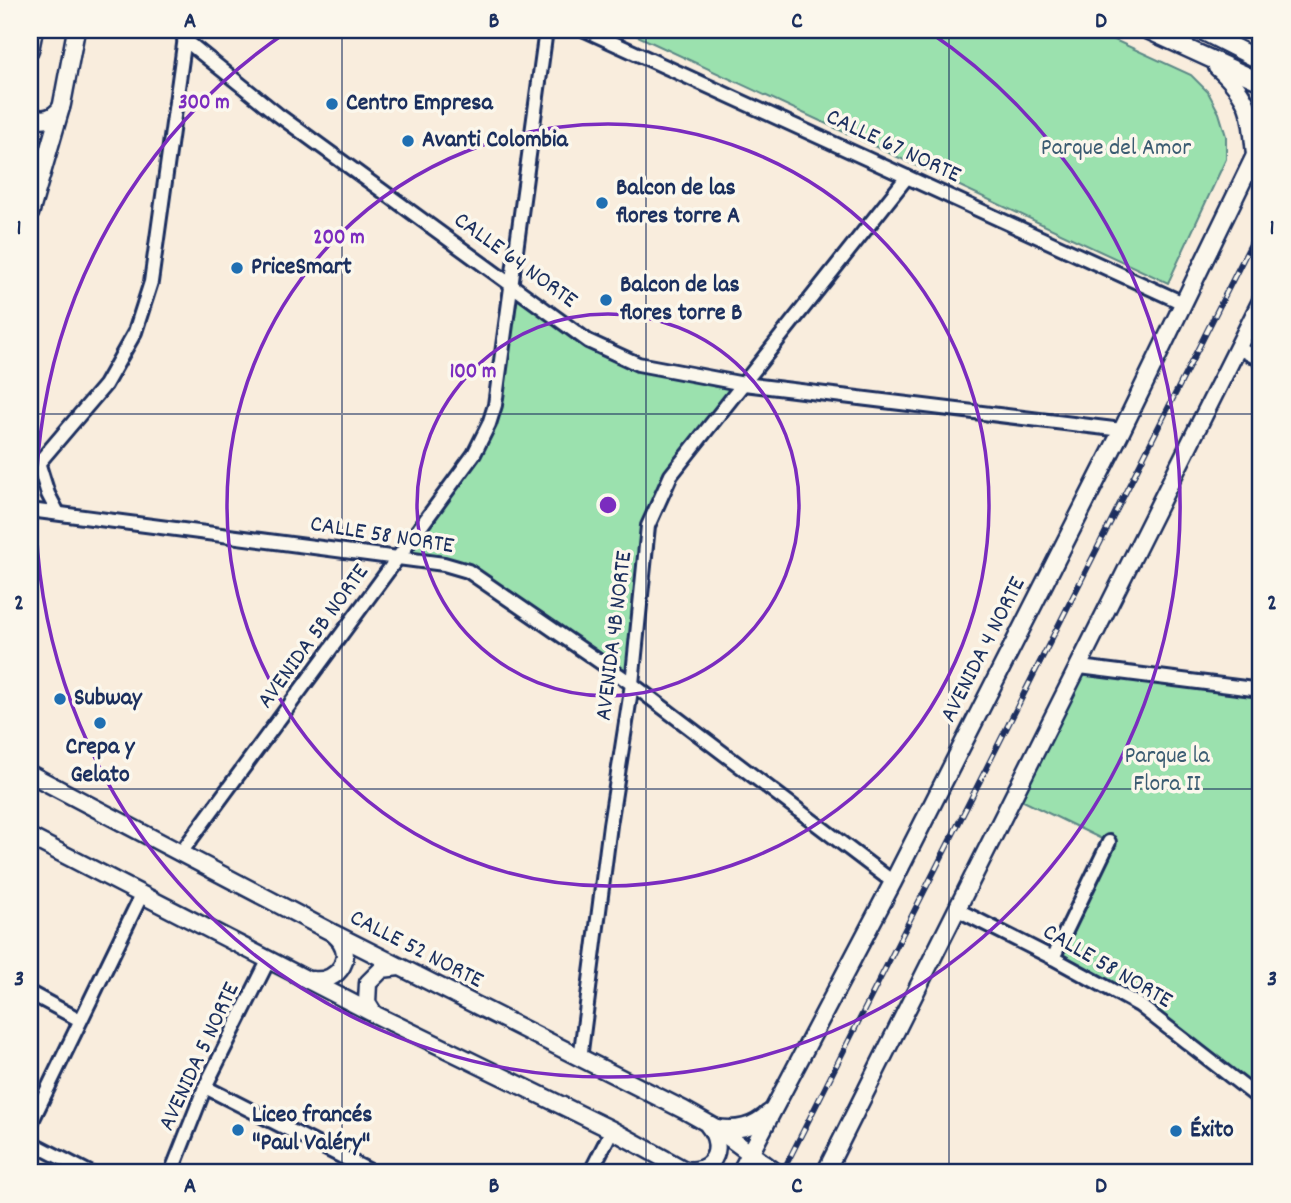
<svg xmlns="http://www.w3.org/2000/svg" width="1291" height="1203" font-family="Dekko,sans-serif">
<style>
.green{fill:#9be1ae;stroke:#5b8886;stroke-width:2}
.lines{fill:none;stroke-linecap:round;stroke-linejoin:round}
.minor-casing{stroke:#1b2f5e;stroke-width:18}
.secondary-casing{stroke:#1b2f5e;stroke-width:21}
.minor{stroke:#fbf7ec;stroke-width:12}
.secondary{stroke:#fbf7ec;stroke-width:16}
.rail-casing{stroke:#1b2f5e;stroke-width:6}
.rail{stroke:#fbf7ec;stroke-width:3.5;stroke-dasharray:10;stroke-linecap:butt}
.grid{fill:none;stroke:#1b2f5e;stroke-width:2;stroke-opacity:0.55}
.ring{fill:none;stroke:#7b2cbf;stroke-width:3.5}
.poi-dot{fill:#1f6fb2;stroke:#fbf7ec;stroke-width:2.5}
.labels{text-anchor:middle;dominant-baseline:central;stroke-width:7;stroke-linejoin:round;paint-order:stroke}
.poi-label{font-size:24px;font-weight:bold;fill:#1b2f5e;stroke:#fbf7ec;text-anchor:start}
.street-label{font-size:24px;fill:#1b2f5e;stroke:#fbf7ec}
.park-label{font-size:24px;fill:#3b5c72;stroke:#fbf7ec}
.centre{fill:#7b2cbf;stroke:#fbf7ec;stroke-width:3.5}
.ring-label{font-size:21px;text-anchor:middle;font-weight:bold;fill:#7b2cbf;stroke:#fbf7ec;stroke-width:7;stroke-linejoin:round;paint-order:stroke}
.neatline{fill:none;stroke:#1b2f5e;stroke-width:2.5}
.grid-label{font-size:23px;text-anchor:middle;font-weight:bold;fill:#1b2f5e}
</style>
<rect width="100%" height="100%" fill="#f9eddd"/>
<filter id="ink" filterUnits="userSpaceOnUse"><feTurbulence type="fractalNoise" baseFrequency=".0143" numOctaves="2"/><feDisplacementMap in="SourceGraphic" scale="14" xChannelSelector="R" yChannelSelector="G"/><feConvolveMatrix kernelMatrix="1 2 1 2 8 2 1 2 1" color-interpolation-filters="sRGB"/></filter>
<g filter="url(#ink)">
<!-- green -->
<g class="green">
<polygon points="625,30 1093,30 1191,75 1208,92 1219,113 1226,136 1226,159 1168,283"/>
<polygon points="510,284 619,357 744,384 671,475 648,526 632,684 468,571 398,559 489,424"/>
<polygon points="1080,667 1261,690 1261,1100 1139,1005 1053,958 1108,842 1013,796"/>
</g>
<g class="lines">
<defs>
<g id="minor">
<polyline points="585,30 1183,303"/>
<polyline points="184,39 277,114 588,341 638,364 744,384 1122,430"/>
<polyline points="1238,348 1261,360"/>
<polyline points="38,462 48,494 58,513"/>
<polyline points="30,473 105,385 135,332 151,282 186,30"/>
<polyline points="30,510 444,564 468,571 632,684 893,882"/>
<polyline points="1080,667 1261,690"/>
<polyline points="180,854 474,454 489,424 495,405 546,30"/>
<polyline points="956,909 1053,958 1139,1005 1261,1100"/>
<polyline points="1053,958 1109,842"/>
<polyline points="30,993 80,1020"/>
<polyline points="580,1059 610,825 632,684 648,526 671,475 907,177"/>
<polyline points="205,1087 374,1173"/>
<polyline points="30,1125 142,894"/>
<polyline points="30,1142 90,1173"/>
<polyline points="171,1173 205,1087 269,959"/>
<polyline points="590,1173 612,1130"/>
</g>
<g id="secondary">
<polyline points="1147,30 1261,82"/>
<polyline points="1200,30 1261,61"/>
<polyline points="30,50 34,30"/>
<path d="M 1217,67 C 1250,97 1251,111 1255,155"/>
<path d="M 30,115 C 42,122 53,119 61,108"/>
<polyline points="30,214 62,104 76,30"/>
<polyline points="30,774 333,933 684,1110 716,1128 777,1173"/>
<polyline points="30,837 374,1014 612,1130 690,1173"/>
<path d="M 312,980 C 339,984 357,954 335,935"/>
<polyline points="374,1014 367,1003 368,983 382,969 399,967"/>
<path d="M 716,1128 C 737,1131 753,1128 769,1113"/>
<path d="M 681,1169 C 711,1177 728,1149 708,1125"/>
<polyline points="740,1173 893,882 1122,430 1261,143"/>
<polyline points="825,1173 1261,301"/>
</g>
</defs>
<!-- minor casing -->
<use href="#minor" class="minor-casing"/>
<!-- secondary casing -->
<use href="#secondary" class="secondary-casing"/>
<!-- minor -->
<use href="#minor" class="minor"/>
<!-- secondary -->
<use href="#secondary" class="secondary"/>
<defs>
<polyline id="rail" points="782,1173 1261,224"/>
</defs>
<!-- rail casing -->
<use href="#rail" class="rail-casing"/>
<!-- rail -->
<use href="#rail" class="rail"/>
</g>
</g>
<!-- grid -->
<path class="grid" d="M 342,30 L 342,1173M 646,30 L 646,1173M 949,30 L 949,1173M 30,414 L 1261,414M 30,789 L 1261,789"/>
<!-- distance rings -->
<g class="ring">
<circle cx="608" cy="505" r="191"/>
<circle cx="608" cy="505" r="381"/>
<path d="M928 31A572 572 0 1 1 288 31"/>
</g>
<!-- markers -->
<g class="poi-dot">
<circle cx="332" cy="104" r="7"/>
<circle cx="408" cy="141" r="7"/>
<circle cx="602" cy="203" r="7"/>
<circle cx="237" cy="268" r="7"/>
<circle cx="606" cy="300" r="7"/>
<circle cx="60" cy="699" r="7"/>
<circle cx="100" cy="723" r="7"/>
<circle cx="238" cy="1130" r="7"/>
<circle cx="1176" cy="1131" r="7"/>
</g>
<g class="labels">
<!-- poi labels -->
<g class="poi-label">
<text x="346" y="104">Centro Empresa</text>
<text x="422" y="141">Avanti Colombia</text>
<text x="616" y="189">Balcon de las<tspan x="616" dy="28">flores torre A</tspan></text>
<text x="251" y="268">PriceSmart</text>
<text x="620" y="286">Balcon de las<tspan x="620" dy="28">flores torre B</tspan></text>
<text x="74" y="699">Subway</text>
<text x="100" y="748" text-anchor="middle">Crepa y<tspan x="100" dy="28">Gelato</tspan></text>
<text x="252" y="1116">Liceo francés<tspan x="252" dy="28">"Paul Valéry"</tspan></text>
<text x="1190" y="1131">Éxito</text>
</g>
<!-- street labels -->
<g class="street-label">
<text transform="translate(893 147) rotate(25)">CALLE 67 NORTE</text>
<text transform="translate(515 261) rotate(36)">CALLE 64 NORTE</text>
<text transform="translate(382 536) rotate(9)">CALLE 58 NORTE</text>
<text transform="translate(615 636) rotate(-83)">AVENIDA 4B NORTE</text>
<text transform="translate(314 637) rotate(-54)">AVENIDA 5B NORTE</text>
<text transform="translate(984 650) rotate(-63)">AVENIDA 4 NORTE</text>
<text transform="translate(416 950) rotate(27)">CALLE 52 NORTE</text>
<text transform="translate(1107 967) rotate(30)">CALLE 58 NORTE</text>
<text transform="translate(200 1057) rotate(-65)">AVENIDA 5 NORTE</text>
</g>
<!-- park labels -->
<g class="park-label">
<text x="1116" y="149">Parque del Amor</text>
<text x="1167" y="757">Parque la<tspan x="1167" dy="28">Flora II</tspan></text>
</g>
</g>
<circle cx="608" cy="505" r="10" class="centre"/>
<g class="ring-label">
<text x="204" y="108">300 m</text>
<text x="339" y="243">200 m</text>
<text x="473" y="377">100 m</text>
</g>
<!-- margin -->
<rect width="1291" height="1203" fill="none" stroke="#fbf7ec" stroke-width="77"/>
<rect x="38" y="38" width="1214" height="1126" class="neatline"/>
<g class="grid-label">
<text x="190" y="27">A</text>
<text x="494" y="27">B</text>
<text x="797" y="27">C</text>
<text x="1101" y="27">D</text>
<text x="19" y="234">1</text>
<text x="1272" y="234">1</text>
<text x="19" y="609">2</text>
<text x="1272" y="609">2</text>
<text x="19" y="985">3</text>
<text x="1272" y="985">3</text>
<text x="190" y="1192">A</text>
<text x="494" y="1192">B</text>
<text x="797" y="1192">C</text>
<text x="1101" y="1192">D</text>
</g>
</svg>
